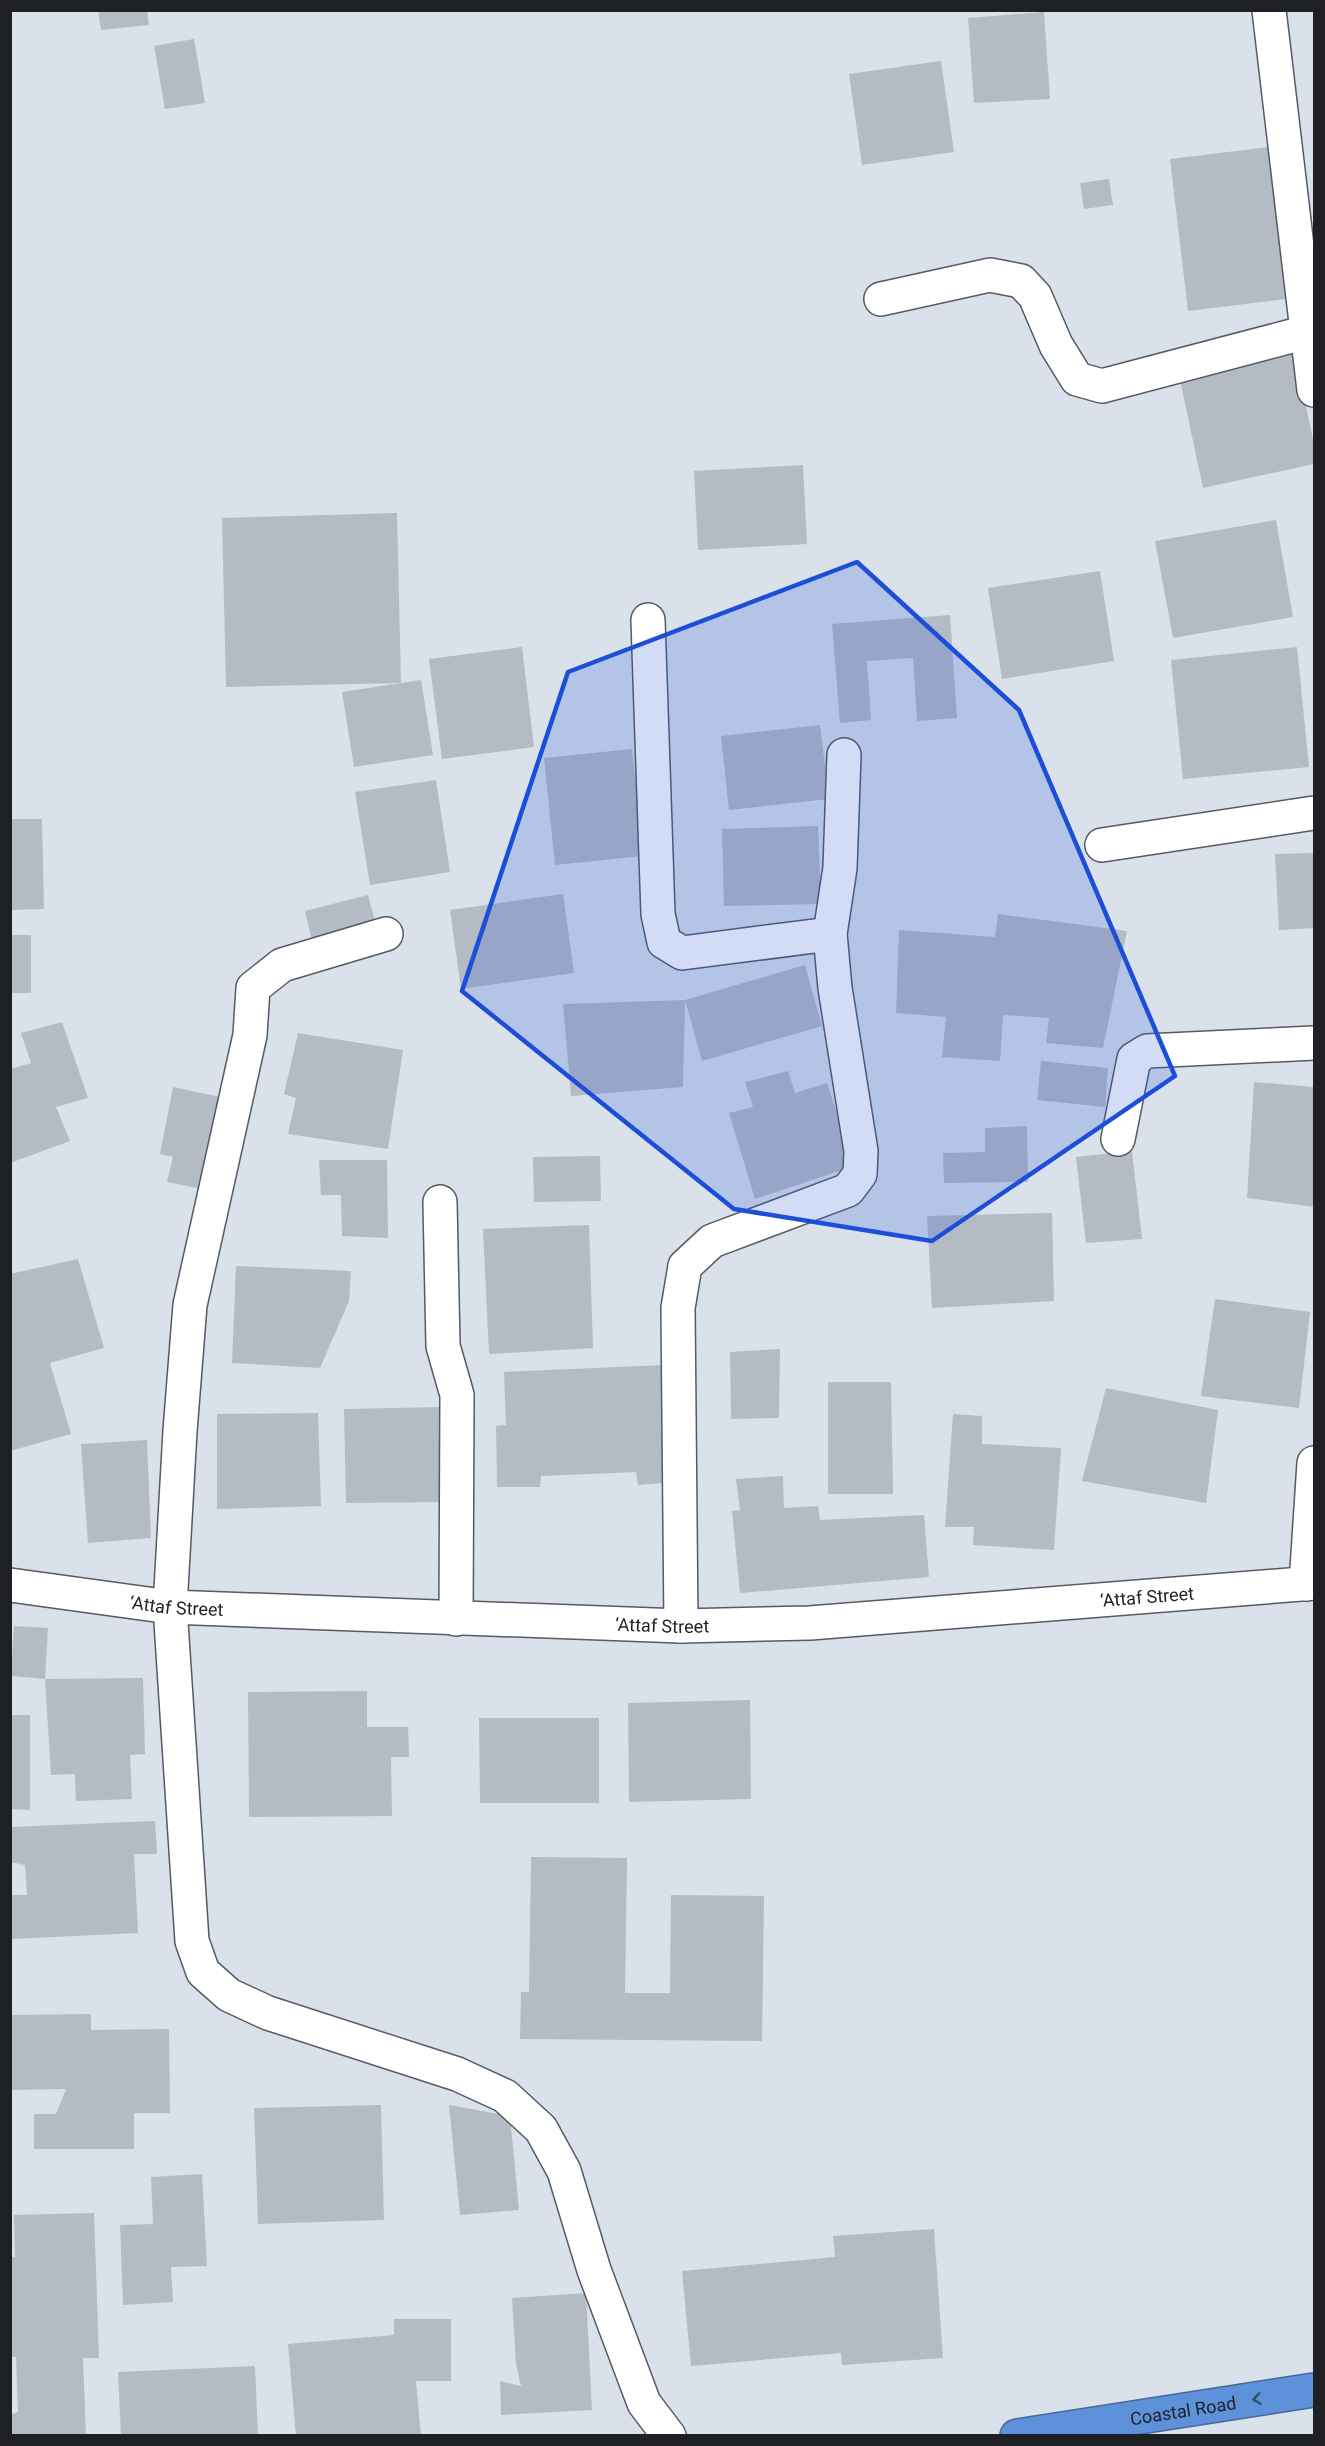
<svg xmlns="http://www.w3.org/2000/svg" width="1325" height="2446" font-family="Roboto,sans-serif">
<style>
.building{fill:#b5bbc5}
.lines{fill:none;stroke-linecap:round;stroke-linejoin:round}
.minor-casing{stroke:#555b64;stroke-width:36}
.highway-casing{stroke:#47699a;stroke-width:36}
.minor{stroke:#fff;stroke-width:33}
.highway{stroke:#5d91da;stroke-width:33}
.oneway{stroke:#374d6d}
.marked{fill:#1d4ed8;fill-opacity:0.2;stroke:#1d4ed8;stroke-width:4.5;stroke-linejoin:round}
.labels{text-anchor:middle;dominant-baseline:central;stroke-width:5;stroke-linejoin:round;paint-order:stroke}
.street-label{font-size:18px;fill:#1e2024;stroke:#dae1eb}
</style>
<rect width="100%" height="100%" fill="#dae1eb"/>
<!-- building -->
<g class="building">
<polygon points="98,10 147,10 149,25 101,30"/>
<polygon points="1044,12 1050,99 974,103 968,18"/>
<polygon points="194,39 205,103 165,109 154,46"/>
<polygon points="941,61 954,152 862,165 849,74"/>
<polygon points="1269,147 1287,299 1188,311 1170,159"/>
<polygon points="1109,179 1113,205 1084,209 1080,183"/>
<polygon points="1294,350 1314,444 1314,464 1203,488 1179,375"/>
<polygon points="803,465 807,544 698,550 694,471"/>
<polygon points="397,513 401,683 226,687 222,518"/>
<polygon points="1276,520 1293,617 1173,638 1155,541"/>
<polygon points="1100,571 1114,661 1002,679 988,588"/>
<polygon points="950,615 957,718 917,721 913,658 867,661 871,720 840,723 832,624"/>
<polygon points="522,647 534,747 442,759 429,659"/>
<polygon points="1297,647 1309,767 1183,779 1171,660"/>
<polygon points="421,680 433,755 354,767 342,692"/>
<polygon points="820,725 829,799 729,810 721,736"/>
<polygon points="632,749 643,856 555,865 544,758"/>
<polygon points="436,780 450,872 370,885 355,792"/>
<polygon points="10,819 42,819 44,909 10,910"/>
<polygon points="818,826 821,904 724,906 722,829"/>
<polygon points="1314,853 1314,928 1279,930 1275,854"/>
<polygon points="563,894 574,973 461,989 450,910"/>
<polygon points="368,895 378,932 314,949 305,911"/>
<polygon points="998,914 1127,931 1103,1048 1046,1043 1049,1018 1003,1015 1000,1061 942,1057 946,1017 896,1013 899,930 995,937"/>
<rect x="10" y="935" width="21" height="58"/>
<polygon points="805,965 822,1026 702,1061 685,1000"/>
<polygon points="685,1000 683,1087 571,1096 563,1004"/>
<polygon points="62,1022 88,1098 56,1107 70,1141 10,1163 10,1069 31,1063 21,1033"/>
<polygon points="298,1033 403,1050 388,1149 288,1134 296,1098 284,1094"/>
<polygon points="1041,1061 1108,1068 1105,1107 1037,1100"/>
<polygon points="788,1071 795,1093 827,1083 854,1166 755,1199 729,1113 753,1107 745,1082"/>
<polygon points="1254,1082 1314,1087 1314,1207 1247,1198"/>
<polygon points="173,1087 244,1102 222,1193 167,1182 173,1157 160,1154"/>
<polygon points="1027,1126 1028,1182 944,1183 943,1153 985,1152 985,1128"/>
<polygon points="1132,1151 1142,1239 1086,1243 1076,1157"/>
<polygon points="600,1156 601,1201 534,1202 533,1157"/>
<polygon points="319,1160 387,1160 388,1238 342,1236 341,1195 321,1195"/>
<polygon points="1052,1213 1054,1301 932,1308 927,1216"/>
<polygon points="589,1225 593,1348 489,1354 483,1229"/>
<polygon points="78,1259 104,1348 50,1363 71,1434 10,1451 10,1274"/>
<polygon points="236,1266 351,1271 349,1301 320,1368 232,1363"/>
<polygon points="1215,1299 1310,1312 1299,1408 1201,1396"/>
<polygon points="780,1349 779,1418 731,1419 730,1352"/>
<polygon points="664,1365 675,1482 638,1485 636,1472 541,1476 540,1487 497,1487 496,1426 506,1425 504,1372"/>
<polygon points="828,1382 891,1382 893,1494 828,1494"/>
<polygon points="1106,1388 1218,1410 1206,1503 1082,1481"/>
<polygon points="444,1407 444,1502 346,1503 344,1409"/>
<polygon points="318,1413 321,1506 217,1509 217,1414"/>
<polygon points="953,1414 982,1416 982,1444 1061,1448 1054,1550 973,1545 974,1527 945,1527"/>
<polygon points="147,1440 151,1538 88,1543 81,1444"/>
<polygon points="783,1476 784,1508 818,1506 820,1520 924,1515 929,1577 740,1593 732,1511 740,1510 736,1479"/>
<polygon points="14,1626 48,1628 45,1679 11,1676"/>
<polygon points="143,1678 145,1754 130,1755 132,1799 76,1801 75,1774 51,1775 45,1679"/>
<polygon points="367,1691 367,1727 408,1727 409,1757 391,1757 392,1816 249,1817 248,1692"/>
<polygon points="750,1700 751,1799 629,1802 628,1703"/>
<polygon points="10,1715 30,1715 30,1810 10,1809"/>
<polygon points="479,1718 599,1718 599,1803 480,1803"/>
<polygon points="155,1821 157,1854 134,1854 138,1933 10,1939 10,1895 27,1895 25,1865 10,1862 10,1827"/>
<polygon points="531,1857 627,1858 625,1993 670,1993 671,1895 764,1896 762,2041 520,2039 521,1992 529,1992"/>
<polygon points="91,2014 91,2030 169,2029 170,2113 134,2113 134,2149 34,2149 34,2114 56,2114 66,2089 10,2090 10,2015"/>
<polygon points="381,2105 384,2220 258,2224 254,2108"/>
<polygon points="449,2105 510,2116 519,2210 460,2215"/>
<polygon points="202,2174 207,2266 171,2267 173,2302 123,2305 120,2225 153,2224 151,2177"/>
<polygon points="94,2213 99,2358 83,2358 86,2436 10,2436 10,2415 18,2412 16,2357 10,2357 10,2257 15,2257 14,2215"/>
<polygon points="934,2229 943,2358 842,2365 841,2353 691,2366 682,2271 835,2257 833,2236"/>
<polygon points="586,2293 592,2410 501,2415 500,2381 521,2386 516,2364 512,2298"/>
<polygon points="394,2319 451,2319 451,2381 416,2381 421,2436 296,2436 288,2344 394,2335"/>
<polygon points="255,2366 258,2436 121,2436 118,2372"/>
</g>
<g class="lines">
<defs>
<g id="minor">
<polyline points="1269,10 1314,390"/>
<polyline points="881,299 990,275 1021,281 1035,296 1056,345 1077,379 1102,386 1307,332"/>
<polyline points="648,620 658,914 664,942 682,953 830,934"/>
<polyline points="1102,845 1314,813"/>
<polyline points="386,934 282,965 253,988 250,1035 190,1305 180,1431 170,1607 192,1941 203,1972 229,1995 268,2013 457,2074 505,2096 541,2129 564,2171 594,2270 644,2403 669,2436"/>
<polyline points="1118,1139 1134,1059 1147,1051 1314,1043"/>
<polyline points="440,1202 443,1346 457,1395 456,1619"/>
<polyline points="1306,1584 1314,1463"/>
<path id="s1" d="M 10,1585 L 170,1607 L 681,1626 L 810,1623 L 1314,1583"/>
<polyline points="681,1626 678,1308 685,1266 712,1241 848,1190 860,1174 861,1151 835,988 830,934 840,868 844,755"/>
</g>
<g id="highway">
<path id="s2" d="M 1017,2436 L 1314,2390"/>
</g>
</defs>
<!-- minor casing -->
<use href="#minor" class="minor-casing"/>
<!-- highway casing -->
<use href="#highway" class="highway-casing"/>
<!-- minor -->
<use href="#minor" class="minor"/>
<!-- highway -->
<use href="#highway" class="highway"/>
</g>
<!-- one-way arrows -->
<defs><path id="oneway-chevron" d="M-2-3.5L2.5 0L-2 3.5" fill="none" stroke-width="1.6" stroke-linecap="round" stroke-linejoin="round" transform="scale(1.5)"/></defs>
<use class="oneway" href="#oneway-chevron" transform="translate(1257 2399) rotate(171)"/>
<!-- marked area -->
<path class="marked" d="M 857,562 L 1019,710 L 1175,1076 L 932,1241 L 734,1209 L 462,991 L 568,672 Z"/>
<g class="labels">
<!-- street labels -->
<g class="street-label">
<text stroke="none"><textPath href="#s1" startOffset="1140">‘Attaf Street</textPath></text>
<text stroke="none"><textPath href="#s1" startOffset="168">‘Attaf Street</textPath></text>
<text stroke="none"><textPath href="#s1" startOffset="654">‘Attaf Street</textPath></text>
<text stroke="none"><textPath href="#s2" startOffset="168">Coastal Road</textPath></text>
</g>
</g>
<!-- border -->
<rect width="1325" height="2446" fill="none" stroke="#1e2024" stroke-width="24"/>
</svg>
